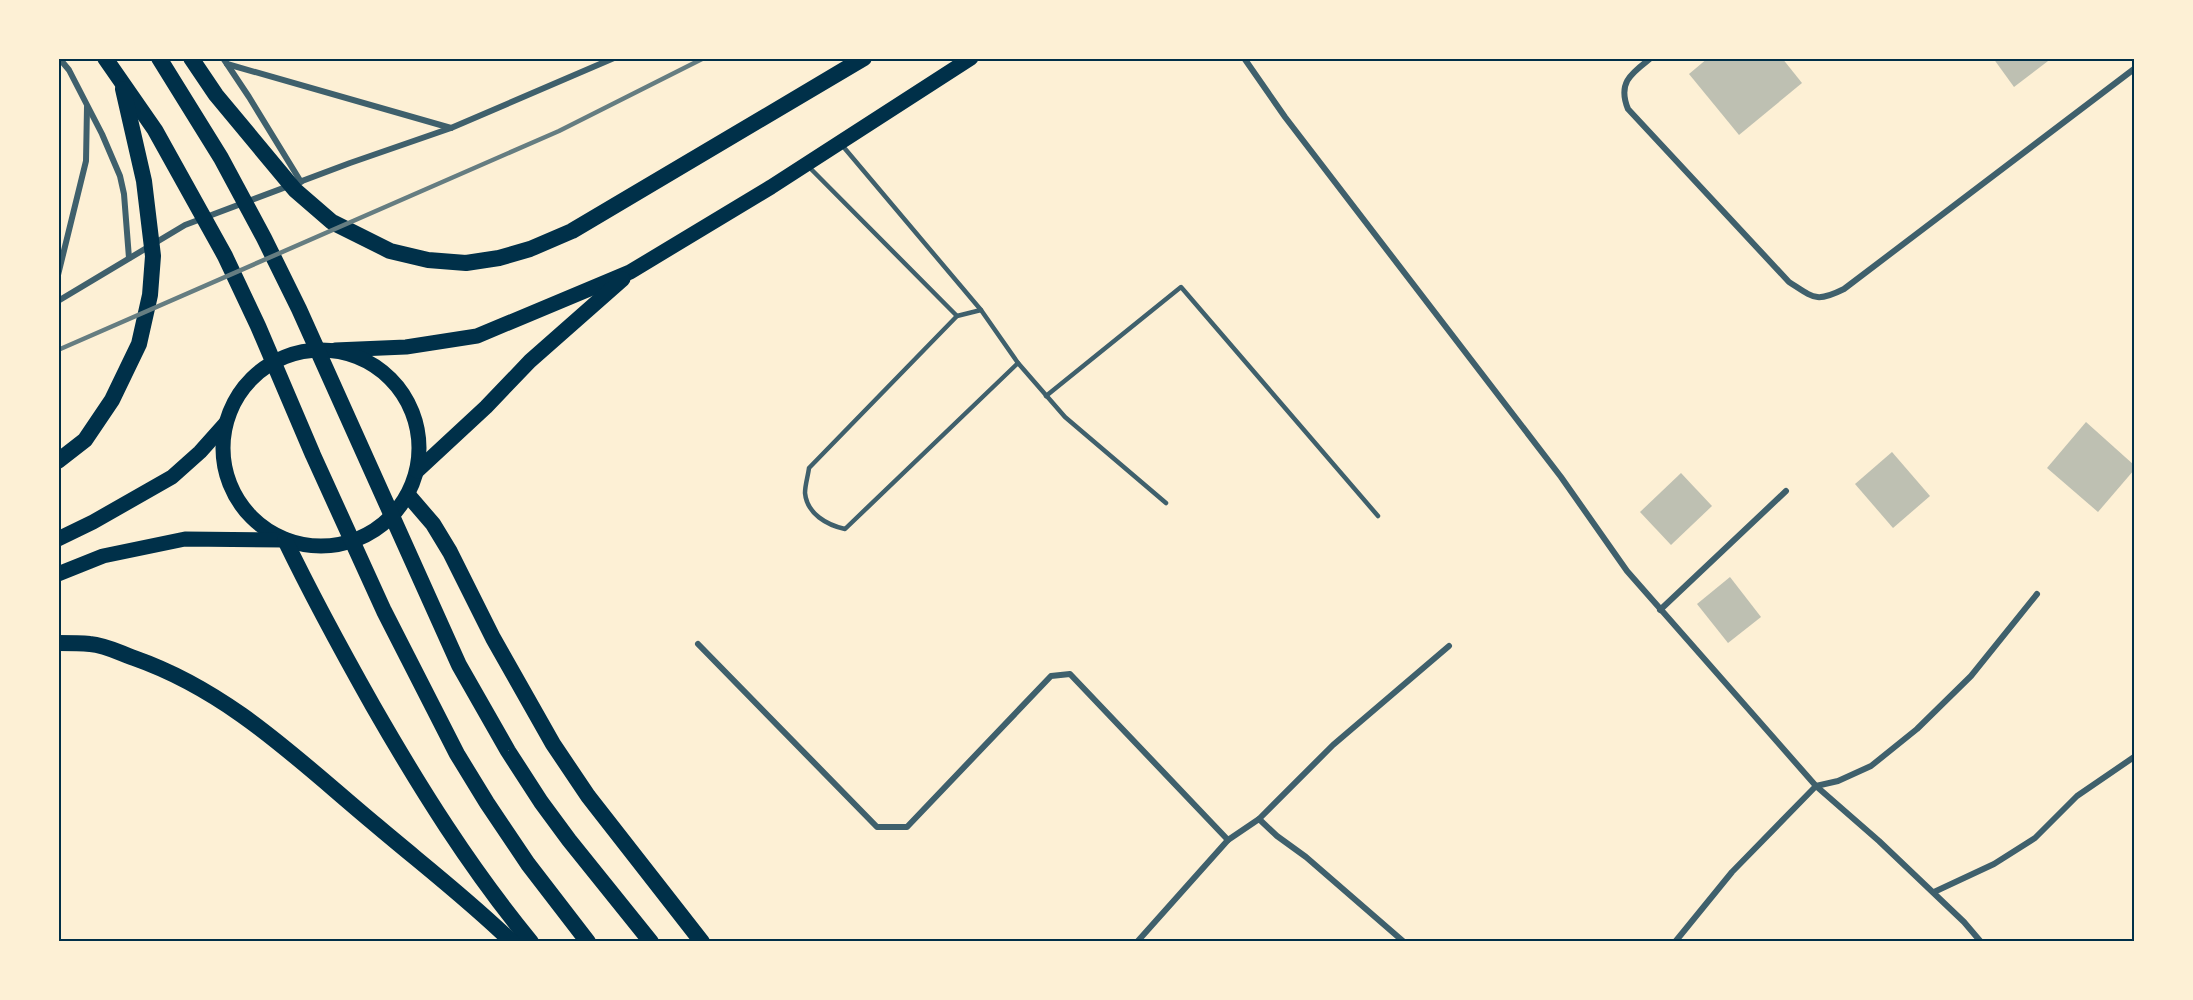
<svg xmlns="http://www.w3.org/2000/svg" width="2193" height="1000" font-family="Raleway,sans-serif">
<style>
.building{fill:#bec0b2}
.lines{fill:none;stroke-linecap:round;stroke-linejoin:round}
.service{stroke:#3f606c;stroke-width:4.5}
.minor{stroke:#3f606c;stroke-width:6}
.primary{stroke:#003049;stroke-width:15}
.trunk{stroke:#003049;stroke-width:16}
.rail{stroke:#657d81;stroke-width:4.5}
.neatline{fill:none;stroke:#003049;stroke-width:2}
</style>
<rect width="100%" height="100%" fill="#fdf0d5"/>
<!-- building -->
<g class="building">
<polygon points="1708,58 1782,58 1802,83 1739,135 1689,74"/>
<polygon points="1993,58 2052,58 2014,87"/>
<polygon points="2086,422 2134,465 2134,470 2098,512 2047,468"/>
<polygon points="1892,452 1930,496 1893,528 1855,484"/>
<polygon points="1681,473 1712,506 1671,545 1640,512"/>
<polygon points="1730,577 1761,617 1728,643 1697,604"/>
</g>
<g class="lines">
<!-- service -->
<g class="service">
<polyline points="841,144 981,310 1018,363"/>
<polyline points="808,166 957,316"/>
<path d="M 981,310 L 957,316 L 809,468 C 808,476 805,485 805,493 C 807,514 827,525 845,529 L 1018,363 L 1065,417 L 1166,503"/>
<polyline points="1046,396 1181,287 1378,516"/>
</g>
<!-- minor -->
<g class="minor">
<polyline points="59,58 69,70 102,134 120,176 124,194 129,258"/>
<polyline points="223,58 249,97 301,182"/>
<polyline points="1244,58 1285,117 1561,477 1627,571 1816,786 1879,841 1964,922 1981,942"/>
<path d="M 1651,58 C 1632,73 1617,82 1628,109 L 1789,282 C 1814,298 1816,303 1844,289 L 2134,69"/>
<polyline points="227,64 451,128"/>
<polyline points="58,275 86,161 87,107"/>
<polyline points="58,301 185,225 350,163 451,128 614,58"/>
<polyline points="1660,610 1786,491"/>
<polyline points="698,644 877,827 907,827 1051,676 1070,674 1228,840"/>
<polyline points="1259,819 1333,745 1449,646"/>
<polyline points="1934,892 1994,864 2035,838 2077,796 2134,757"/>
<polyline points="1137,942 1228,840 1259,819 1277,836 1306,857 1404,942"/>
<polyline points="1675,942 1732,872 1816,786 1838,781 1871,766 1917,729 1971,676 2037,594"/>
</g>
<!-- primary -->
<g class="primary">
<polyline points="335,350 406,347 477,336 630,272 771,187 971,58"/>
<circle cx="321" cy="448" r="98"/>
<polyline points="417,471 486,407 530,361 623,279"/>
<polyline points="58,539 93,522 172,477 200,452 225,424"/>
<polyline points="58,574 103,556 185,539 284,540"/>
</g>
<!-- trunk -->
<g class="trunk">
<polyline points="105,58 155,130 225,256 258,326 313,455 384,611 457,754 487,803 528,864 588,942"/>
<polyline points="159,58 221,158 264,238 299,309 459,665 508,751 541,802 569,840 651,942"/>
<polyline points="191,58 216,95 295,190 332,222 390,251 428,260 466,263 499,258 530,249 572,231 864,58"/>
<polyline points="58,461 85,440 112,400 139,344 150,295 153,256 144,181 123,89"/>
<polyline points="408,495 433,524 450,552 493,638 553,744 588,796 702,942"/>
<path d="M 285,540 C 312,596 342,651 373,706 C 420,788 470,868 531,942"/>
<path d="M 58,643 C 69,643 80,643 90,644 C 105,645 120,653 134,658 C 231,692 299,761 376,825 C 422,864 469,900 512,942"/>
</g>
<!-- rail -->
<polyline class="rail" points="58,350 559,131 704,58"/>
</g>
<!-- border -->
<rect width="2193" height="1000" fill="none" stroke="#fdf0d5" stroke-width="120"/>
<rect x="60" y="60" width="2073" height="880" class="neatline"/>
</svg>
